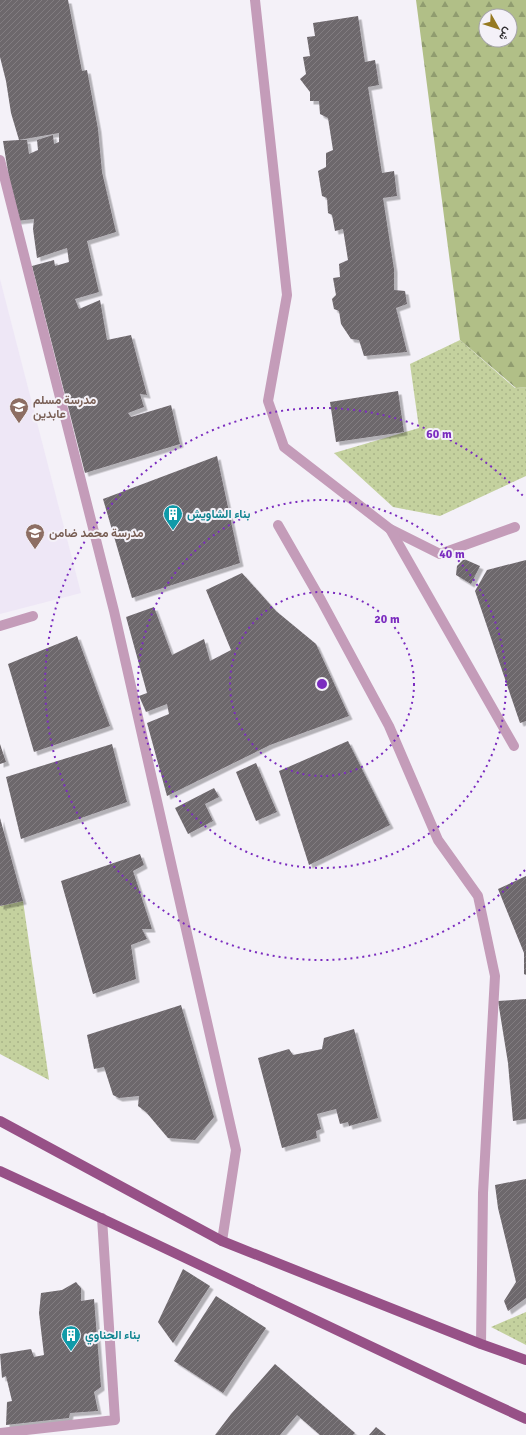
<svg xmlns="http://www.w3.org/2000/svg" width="526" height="1435" font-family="Signika,Vazirmatn,sans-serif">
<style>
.built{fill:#eee7f6}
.grass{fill:url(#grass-dots)}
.forest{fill:url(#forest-firs);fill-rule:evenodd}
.building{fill:url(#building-hatch);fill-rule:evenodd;filter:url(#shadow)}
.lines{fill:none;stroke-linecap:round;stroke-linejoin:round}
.lane{stroke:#c49cb9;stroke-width:10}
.street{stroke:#c49cb9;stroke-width:10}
.primary{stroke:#975187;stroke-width:10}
.ring{fill:none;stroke:#7b2cbf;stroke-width:2;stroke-dasharray:2 4}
.labels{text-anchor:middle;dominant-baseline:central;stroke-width:4;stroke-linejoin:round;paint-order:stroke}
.education-label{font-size:12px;font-weight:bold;fill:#785e54;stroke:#f4f1f8;text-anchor:start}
.culture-label{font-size:12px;font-weight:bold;fill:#0d838f;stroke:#f4f1f8;text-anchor:start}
.centre{fill:#7b2cbf;stroke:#f4f1f8;stroke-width:2}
.ring-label{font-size:12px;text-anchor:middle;font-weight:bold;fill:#7b2cbf;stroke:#f4f1f8;stroke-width:4;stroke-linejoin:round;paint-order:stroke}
</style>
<defs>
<pattern id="grass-dots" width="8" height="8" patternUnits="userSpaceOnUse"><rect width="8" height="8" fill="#c4d19e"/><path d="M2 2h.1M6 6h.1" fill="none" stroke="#a9b488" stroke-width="1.8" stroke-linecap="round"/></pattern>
<pattern id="forest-firs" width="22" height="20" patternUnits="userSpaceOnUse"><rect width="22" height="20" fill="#b1bf87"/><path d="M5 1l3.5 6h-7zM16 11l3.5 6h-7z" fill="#909c6f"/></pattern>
<pattern id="building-hatch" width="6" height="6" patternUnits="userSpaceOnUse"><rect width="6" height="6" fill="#6d676c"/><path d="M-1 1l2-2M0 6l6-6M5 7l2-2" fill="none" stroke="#827d81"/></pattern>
<filter id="shadow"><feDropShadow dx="3.5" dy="3.5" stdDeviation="0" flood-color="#0004"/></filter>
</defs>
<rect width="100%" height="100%" fill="#f4f1f8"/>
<!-- built -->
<polygon class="built" points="0,279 81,593 0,614"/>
<!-- grass -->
<g class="grass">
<polygon points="460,340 515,388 526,387 526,476 440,516 393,507 334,453 419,428 410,364"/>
<polygon points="23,901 49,1080 0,1054 0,906"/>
<polygon points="526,1312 526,1345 491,1327"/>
</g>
<!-- forest -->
<path class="forest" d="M 416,0 L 526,0 L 526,387 L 516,388 L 460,340 ZM 486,16 L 510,16 L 510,40 L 486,40 Z"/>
<!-- building -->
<g class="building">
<path d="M 0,0 L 68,0 L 82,71 L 87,70 L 98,129 L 102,172 L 116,232 L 87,241 L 99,292 L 75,299 L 79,309 L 100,300 L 107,340 L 131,335 L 147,395 L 140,394 L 144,407 L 128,413 L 131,417 L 171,405 L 180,444 L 85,473 L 32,266 L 54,260 L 55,266 L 69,262 L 67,248 L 37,258 L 33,229 L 34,219 L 16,221 L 3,141 L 19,140 L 11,113 L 6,81 L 0,57 ZM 59,133 L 59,142 L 54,144 L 53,135 L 37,140 L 38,150 L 29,154 L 27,140 L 19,140 Z"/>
<polygon points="358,16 365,62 375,60 379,85 368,87 382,173 394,171 397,196 383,198 394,269 394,290 405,291 407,304 396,308 407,352 364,356 359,340 351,339 341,324 339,311 334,309 332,299 336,295 333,278 340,277 339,264 348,260 343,229 335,231 332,215 328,213 327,198 322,196 318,171 326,167 326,153 333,150 328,118 320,114 319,101 310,101 310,92 300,79 306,74 303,57 310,56 307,37 315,36 313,23"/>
<polygon points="398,391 404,432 336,442 330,402"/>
<polygon points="217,456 240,563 132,598 103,499"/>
<polygon points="464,559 480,566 471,584 456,575 457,566"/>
<polygon points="526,560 526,721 520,723 475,591 487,570"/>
<polygon points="242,573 276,611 316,644 349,716 270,745 167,796 147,723 169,714 167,704 146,712 139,696 147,693 126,617 154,607 172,655 204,639 210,661 231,650 206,590"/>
<polygon points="77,636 110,726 34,752 8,664"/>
<polygon points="348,741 390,825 309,865 279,771"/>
<polygon points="0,744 6,762 0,764"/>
<polygon points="112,744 127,802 21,839 6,777"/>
<polygon points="256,763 277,812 256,821 236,772"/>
<polygon points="214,788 219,797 205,804 213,821 188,834 175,808"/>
<polygon points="0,818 23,901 0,906"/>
<polygon points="140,854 144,865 133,871 152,929 142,929 147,939 131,945 136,979 93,994 61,881"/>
<polygon points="526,876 526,975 524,974 524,953 498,889"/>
<polygon points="526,999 526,1119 513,1121 508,1063 498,1001"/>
<polygon points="181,1005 214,1117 195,1140 168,1138 146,1112 138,1106 139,1096 119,1098 113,1095 104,1067 94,1069 87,1035"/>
<polygon points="354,1029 378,1118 349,1126 348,1122 340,1124 336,1109 317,1114 321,1129 316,1131 317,1138 282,1148 258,1058 289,1049 293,1055 322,1049 324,1038"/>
<polygon points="526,1179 526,1298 508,1311 504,1301 516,1282 498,1208 495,1185"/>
<polygon points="183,1269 210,1286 173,1343 158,1322"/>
<polygon points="76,1282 81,1288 81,1301 94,1299 101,1387 94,1392 98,1411 70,1413 69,1418 6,1425 7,1402 12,1401 6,1376 2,1378 0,1354 31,1349 34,1357 44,1355 39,1313 41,1293 62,1290"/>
<polygon points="216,1296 266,1328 223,1393 174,1361"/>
<polygon points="275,1364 355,1433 353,1435 320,1435 297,1415 280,1435 215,1435 231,1414"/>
<polygon points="376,1427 386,1435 369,1435"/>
</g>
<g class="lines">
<!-- lane -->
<g class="lane">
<polyline points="255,0 287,295 268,401 284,447 390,529 440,554 515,527"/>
<polyline points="390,529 514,746"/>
<polyline points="0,1433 115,1420 102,1218"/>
</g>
<!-- street -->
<g class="street">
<polyline points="0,160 114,611 236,1150 222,1241"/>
<polyline points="278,525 321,600 389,726 438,840 478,896 495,976 483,1193 481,1344"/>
<polyline points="0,626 33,616"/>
</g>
<!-- primary -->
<g class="primary">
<polyline points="0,1121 222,1241 481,1344 526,1360"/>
<path d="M 0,1171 C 176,1252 350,1338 526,1419"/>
</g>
</g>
<!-- distance rings -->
<g class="ring">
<circle cx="322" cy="684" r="92"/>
<circle cx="322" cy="684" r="184"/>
<path d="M525 870A276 276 0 1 1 525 498"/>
</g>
<!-- icons -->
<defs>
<symbol id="school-pin" viewBox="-11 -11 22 30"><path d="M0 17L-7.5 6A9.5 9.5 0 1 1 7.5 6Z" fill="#8d6e63" stroke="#f4f1f8"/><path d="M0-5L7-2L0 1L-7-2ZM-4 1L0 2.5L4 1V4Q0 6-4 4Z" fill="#fff"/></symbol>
<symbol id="building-pin" viewBox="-11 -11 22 30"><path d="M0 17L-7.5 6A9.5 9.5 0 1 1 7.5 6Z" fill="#0f9aa8" stroke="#f4f1f8"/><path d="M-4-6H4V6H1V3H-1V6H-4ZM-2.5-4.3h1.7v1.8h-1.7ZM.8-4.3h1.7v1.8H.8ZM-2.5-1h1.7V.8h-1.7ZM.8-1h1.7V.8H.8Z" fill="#fff"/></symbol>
</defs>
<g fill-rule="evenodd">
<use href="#school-pin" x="8" y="396" width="22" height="30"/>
<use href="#building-pin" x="162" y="503" width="22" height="30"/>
<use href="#school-pin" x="24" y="522" width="22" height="30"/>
<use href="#building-pin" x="60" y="1324" width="22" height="30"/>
</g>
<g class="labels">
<!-- education labels -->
<g class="education-label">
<text x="33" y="400">مدرسة مسلم<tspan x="33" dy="14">عابدين</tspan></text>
<text x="49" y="533">مدرسة محمد ضامن</text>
</g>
<!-- culture labels -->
<g class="culture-label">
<text x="187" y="514">بناء الشاويش</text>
<text x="85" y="1335">بناء الحناوي</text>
</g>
</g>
<circle cx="322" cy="684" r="6" class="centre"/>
<g class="ring-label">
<text x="439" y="438">60 m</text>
<text x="452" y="558">40 m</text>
<text x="387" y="623">20 m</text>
</g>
<!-- north arrow -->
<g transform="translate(498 28) rotate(129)"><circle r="19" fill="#f4f1f8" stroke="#a5a3a8"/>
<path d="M0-3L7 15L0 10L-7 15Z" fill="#967921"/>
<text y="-6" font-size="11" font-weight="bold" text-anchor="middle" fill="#2f2d30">ش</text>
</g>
</svg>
